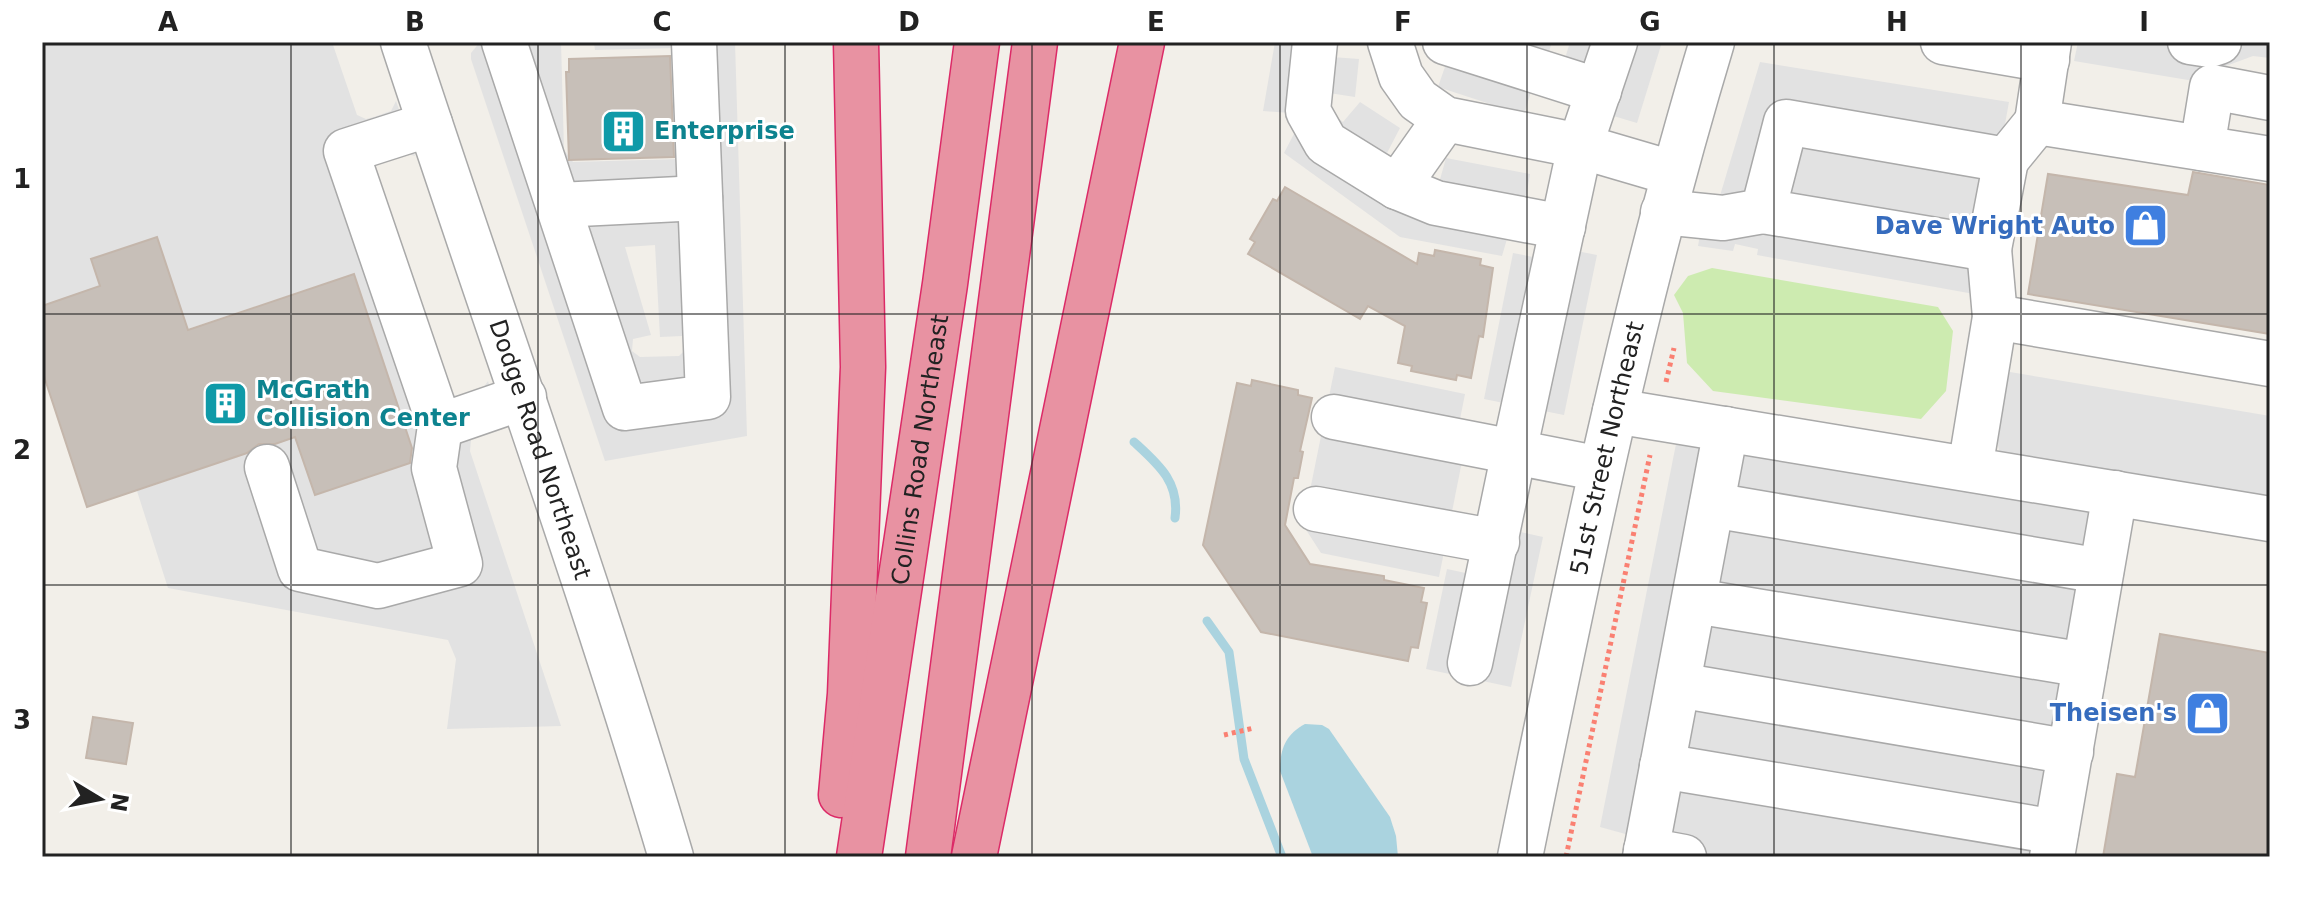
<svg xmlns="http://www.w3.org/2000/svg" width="2312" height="899" font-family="'DejaVu Sans',sans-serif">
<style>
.grass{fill:#cdebb0}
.parking{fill:#e2e2e2;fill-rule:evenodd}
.water{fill:#aad3df}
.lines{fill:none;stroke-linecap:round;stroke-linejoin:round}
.stream{stroke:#aad3df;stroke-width:9}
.building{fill:#c7bfb8;stroke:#c4b6ab;stroke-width:2}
.minor-casing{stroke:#a9a9a9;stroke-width:47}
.highway-casing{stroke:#dc2a67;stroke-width:47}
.path{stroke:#fa8072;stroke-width:5;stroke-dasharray:4 4;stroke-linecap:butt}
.minor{stroke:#fff;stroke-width:44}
.highway{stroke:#e892a2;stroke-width:44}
.grid{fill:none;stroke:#222;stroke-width:2;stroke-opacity:0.55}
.labels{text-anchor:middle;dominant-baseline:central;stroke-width:6;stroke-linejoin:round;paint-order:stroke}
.culture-label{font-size:24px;font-weight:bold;fill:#0d838f;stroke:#fff;text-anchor:start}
.shop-label{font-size:24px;font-weight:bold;fill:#366cbe;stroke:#fff;text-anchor:end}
.street-label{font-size:24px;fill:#222;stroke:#fff}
.neatline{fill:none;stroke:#222;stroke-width:3}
.grid-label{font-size:26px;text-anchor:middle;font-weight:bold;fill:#222}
</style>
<rect width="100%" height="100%" fill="#f2efe9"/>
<!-- grass -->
<polygon class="grass" points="1712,268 1938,307 1953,331 1946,391 1921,419 1713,391 1687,363 1683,313 1674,295 1688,276"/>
<!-- parking -->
<g class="parking">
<polygon points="42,42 332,42 357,115 366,119 374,117 391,111 396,101 415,156 407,154 375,164 450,391 456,396 463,396 483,388 488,381 502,430 496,429 475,436 471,440 470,451 561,726 447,729 456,659 448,640 168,588 137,491 295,437 315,495 416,460 353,274 188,329 156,237 91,259 100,286 42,306"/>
<path d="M 480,42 L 561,42 L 564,150 L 573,162 L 680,159 L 676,48 L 595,50 L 594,43 L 581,42 L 735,42 L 747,436 L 605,461 L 471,59 L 471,53 ZM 655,245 L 660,337 L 682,336 L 684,351 L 679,356 L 640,357 L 632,351 L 633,339 L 651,335 L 625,247 Z"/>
<polygon points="1275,42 1335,42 1332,57 1359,59 1355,97 1329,93 1329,111 1343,122 1360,102 1400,128 1387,153 1439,183 1446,158 1530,174 1520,234 1509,232 1502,256 1400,237 1284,153 1297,128 1291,113 1263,111"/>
<polygon points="1427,42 1552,42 1537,89 1532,88 1524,115 1438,87 1447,61 1424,53"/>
<polygon points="1570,42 1662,42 1637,123 1553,98"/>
<polygon points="2078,42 2270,42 2270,58 2253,56 2188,80 2074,61"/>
<polygon points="1760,62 2009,102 1974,294 1757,255 1758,249 1735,244 1733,251 1698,246 1706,200 1719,199"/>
<polygon points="1541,244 1597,255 1564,415 1484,399 1513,253 1538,258"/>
<polygon points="1335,367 1465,394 1460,419 1470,421 1439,577 1321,553 1303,525"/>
<polygon points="2010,372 2270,416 2270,503 2001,458 1996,437 2005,380"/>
<polygon points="1677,439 2090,508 2031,857 1625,857 1629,835 1600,827"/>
<polygon points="1485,524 1543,537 1511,687 1426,669 1447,569 1475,575"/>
</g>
<!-- water -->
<path class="water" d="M 1305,724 L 1322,725 L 1329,729 L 1390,817 L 1396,836 L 1398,857 L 1313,857 L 1280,771 C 1280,749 1285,735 1305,724 Z"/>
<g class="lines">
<!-- stream -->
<g class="stream">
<path d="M 1134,442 C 1158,464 1180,482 1175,518"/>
<polyline points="1207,621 1229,652 1244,759 1282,857"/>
</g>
</g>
<!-- building -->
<g class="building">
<polygon points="670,56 674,157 569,160 566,72 569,72 569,59"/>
<polygon points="2193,172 2270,185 2270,334 2028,294 2048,174 2188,195"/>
<polygon points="1285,187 1417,264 1419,253 1434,256 1435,250 1481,259 1480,265 1493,268 1483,337 1479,336 1471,378 1457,375 1456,380 1411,371 1412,366 1398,363 1405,326 1368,306 1360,319 1248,254 1255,242 1250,239 1273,199 1277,201"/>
<polygon points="157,237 188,330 354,274 412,448 410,463 315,495 295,437 275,444 259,444 247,453 87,507 42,370 42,306 100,286 91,259"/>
<polygon points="1252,380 1298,390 1298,395 1312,398 1300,451 1303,452 1298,478 1294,478 1285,525 1310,564 1384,576 1384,580 1424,588 1421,602 1427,603 1418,648 1411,647 1408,661 1261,632 1203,545 1237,383 1251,386"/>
<polygon points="2160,634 2270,653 2270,857 2103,857 2117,774 2135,777"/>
<polygon points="93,717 133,723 126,764 86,758"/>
</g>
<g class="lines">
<defs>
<g id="minor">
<path id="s1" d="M 403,42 C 492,314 590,583 671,857"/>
<polyline points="504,42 625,408 708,397 694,42"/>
<polyline points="1315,42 1308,111 1326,143 1397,187 1436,203 1563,227"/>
<polyline points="1390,42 1401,76 1418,100 1445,119 1580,146 1672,173"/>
<polyline points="1445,42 1599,91"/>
<polyline points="1943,42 2047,60"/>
<polyline points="2049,42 2037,122 2270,159"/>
<polyline points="2190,42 2210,45 2219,42"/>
<polyline points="430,124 346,151 440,426 524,397"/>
<polyline points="2202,148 2212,87 2270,98"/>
<polyline points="1397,187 1445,119"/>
<polyline points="559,205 700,198"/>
<polyline points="1763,211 1989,249 2006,160"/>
<polyline points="1663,212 1723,218 1763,211 1786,122 2006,160 2037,122"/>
<polyline points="1995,317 2270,364"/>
<polyline points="1615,411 2270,519"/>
<polyline points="1334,417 1514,452 1470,663"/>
<polyline points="267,467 300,569 378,586 460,564 434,468 440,426"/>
<polyline points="1601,469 1514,452 1580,146 1615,42"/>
<polyline points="1970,469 1995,317 1989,249"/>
<polyline points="1712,505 2101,571"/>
<polyline points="1316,509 1497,542"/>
<polyline points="1695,601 2085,665"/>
<polyline points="1678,685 2071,752"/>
<polyline points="1662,766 2056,832"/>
<polyline points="1646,850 1684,857"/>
<path id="s2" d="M 1520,857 C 1576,583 1631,310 1712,42"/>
<polyline points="1645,857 1726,429"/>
<polyline points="2052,857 2115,493"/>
</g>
<g id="highway">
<polyline points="841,795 850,694 863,367 856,42"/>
<path id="s3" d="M 859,857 L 945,284 L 977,42"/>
<polyline points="928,857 1035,42"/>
<polyline points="974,857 1142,42"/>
</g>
</defs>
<!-- minor casing -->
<use href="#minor" class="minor-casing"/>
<!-- highway casing -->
<use href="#highway" class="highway-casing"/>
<!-- path -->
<g class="path">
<polyline points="1666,382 1674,348"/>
<polyline points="1224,735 1254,728"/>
<polyline points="1566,857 1650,455"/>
</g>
<!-- minor -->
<use href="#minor" class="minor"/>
<!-- highway -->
<use href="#highway" class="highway"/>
</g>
<!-- grid -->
<path class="grid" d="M 291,42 L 291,857M 538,42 L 538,857M 785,42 L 785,857M 1032,42 L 1032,857M 1280,42 L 1280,857M 1527,42 L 1527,857M 1774,42 L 1774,857M 2021,42 L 2021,857M 42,314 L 2270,314M 42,585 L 2270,585"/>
<!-- icons -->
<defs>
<symbol id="building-square" viewBox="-11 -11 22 22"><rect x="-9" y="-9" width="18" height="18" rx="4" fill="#0f9aa8" stroke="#fff"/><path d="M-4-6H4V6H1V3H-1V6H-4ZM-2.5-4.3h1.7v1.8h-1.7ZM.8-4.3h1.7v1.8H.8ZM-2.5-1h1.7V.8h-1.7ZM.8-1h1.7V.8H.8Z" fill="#fff"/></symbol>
<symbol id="shop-square" viewBox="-11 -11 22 22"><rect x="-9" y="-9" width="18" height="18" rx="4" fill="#3f7fe0" stroke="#fff"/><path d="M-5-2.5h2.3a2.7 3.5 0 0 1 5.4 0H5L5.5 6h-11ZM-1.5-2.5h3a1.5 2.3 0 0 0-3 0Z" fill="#fff"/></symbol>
</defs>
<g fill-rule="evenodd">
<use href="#building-square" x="598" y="106" width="51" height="51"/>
<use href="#shop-square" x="2120" y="200" width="51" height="51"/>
<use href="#building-square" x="200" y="378" width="51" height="51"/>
<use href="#shop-square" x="2182" y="688" width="51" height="51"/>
</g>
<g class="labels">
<!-- culture labels -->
<g class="culture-label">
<text x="654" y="131">Enterprise</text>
<text x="256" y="390">McGrath<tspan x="256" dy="28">Collision Center</tspan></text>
</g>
<!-- shop labels -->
<g class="shop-label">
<text x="2115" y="226">Dave Wright Auto</text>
<text x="2177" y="713">Theisen's</text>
</g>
<!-- street labels -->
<g class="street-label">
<text stroke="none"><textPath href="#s2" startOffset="418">51st Street Northeast</textPath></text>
<text stroke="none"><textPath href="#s1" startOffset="430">Dodge Road Northeast</textPath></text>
<text stroke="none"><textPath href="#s3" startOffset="412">Collins Road Northeast</textPath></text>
</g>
</g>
<!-- border -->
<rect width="2312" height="899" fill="none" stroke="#ffffff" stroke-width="88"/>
<!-- north arrow -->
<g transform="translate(100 799) rotate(100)" stroke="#ffffff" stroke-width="6" paint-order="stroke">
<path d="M0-6L14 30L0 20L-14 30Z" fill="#222222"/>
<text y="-12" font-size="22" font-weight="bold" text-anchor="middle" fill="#222222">N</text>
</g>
<rect x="44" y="44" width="2224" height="811" class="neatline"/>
<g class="grid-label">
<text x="168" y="31">A</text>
<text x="415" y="31">B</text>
<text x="662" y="31">C</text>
<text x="909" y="31">D</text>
<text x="1156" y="31">E</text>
<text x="1403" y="31">F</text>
<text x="1650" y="31">G</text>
<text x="1897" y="31">H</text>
<text x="2144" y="31">I</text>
<text x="22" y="188">1</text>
<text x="22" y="459">2</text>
<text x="22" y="729">3</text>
</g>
</svg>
